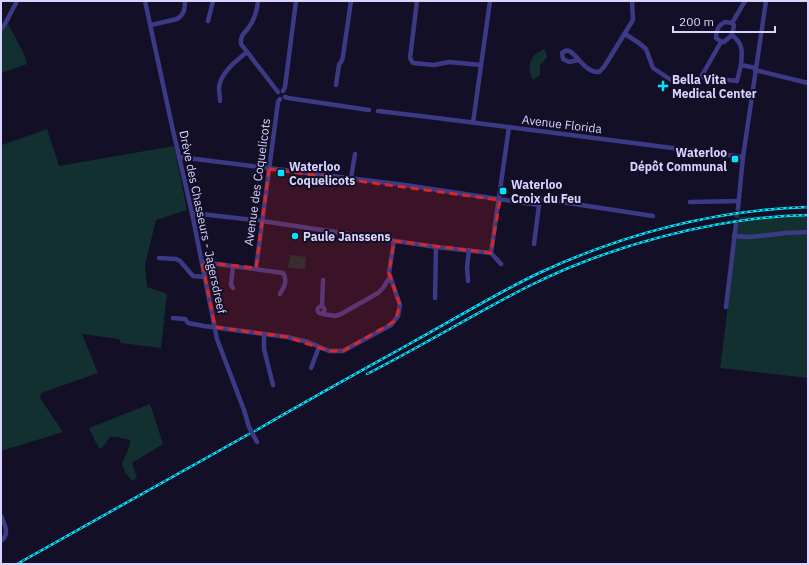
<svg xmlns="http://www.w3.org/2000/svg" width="809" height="565" font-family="'IBM Plex Sans',sans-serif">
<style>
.green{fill:#12302f}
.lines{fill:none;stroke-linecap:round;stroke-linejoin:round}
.minor-tunnel{stroke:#312d47;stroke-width:4.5;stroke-dasharray:4.5 2;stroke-linecap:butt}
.minor{stroke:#3d3a85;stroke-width:4.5}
.rail-casing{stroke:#00e5ff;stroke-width:2.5}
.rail{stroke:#130f26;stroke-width:1;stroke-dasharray:3;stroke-linecap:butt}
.marked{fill:#d62828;fill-opacity:0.2;stroke:#d62828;stroke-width:3;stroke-dasharray:8 5;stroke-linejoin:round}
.poi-dot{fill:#00e5ff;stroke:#130f26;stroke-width:1.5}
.labels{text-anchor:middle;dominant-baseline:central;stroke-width:4;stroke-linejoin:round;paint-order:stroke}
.poi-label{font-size:12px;font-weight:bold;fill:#d9d4ff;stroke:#130f26;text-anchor:start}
.street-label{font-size:12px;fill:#d9d4ff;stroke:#130f26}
</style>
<rect width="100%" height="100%" fill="#130f26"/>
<!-- green -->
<g class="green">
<polygon points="8,24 24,54 27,64 1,73 1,31"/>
<path d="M 545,49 L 547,57 L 540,66 L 540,75 L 533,80 C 526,66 530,54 545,49 Z"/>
<polygon points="47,129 59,166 174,146 187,210 156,220 145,265 147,287 167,294 161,348 121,343 119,339 82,334 98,373 41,393 40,398 63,432 1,451 2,145"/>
<polygon points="777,215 808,216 808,378 720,368 739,217"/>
<polygon points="290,255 306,257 305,269 288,268"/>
<path d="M 150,404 L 163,444 L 132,463 L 137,478 L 132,481 C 112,457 129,463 130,440 L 117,437 L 110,437 L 103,447 L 99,449 L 89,428 Z"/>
</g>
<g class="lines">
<!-- minor-tunnel -->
<polyline class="minor-tunnel" points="736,224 738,208"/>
<!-- minor -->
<g class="minor">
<polyline points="145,1 172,126 192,213 217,339 244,410 249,427 257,442"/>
<path d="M 258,1 C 257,10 255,19 249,27 C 245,33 240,35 241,44 L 278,92"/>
<polyline points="417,1 410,58 413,63 434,65 449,62 481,65"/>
<polyline points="208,21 213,1"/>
<polyline points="732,23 745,1"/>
<path d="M 151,25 L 177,19 C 184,15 185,9 185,1"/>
<polyline points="1,29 5,24 17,1"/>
<polyline points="625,34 639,43 646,49 653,68 671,80 678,81 701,77 737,81 741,65 756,68"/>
<path d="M 732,35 L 734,25 L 732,23 L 725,22 C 718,25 716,30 716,38 L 720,41 L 724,42 L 732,35 C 744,45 742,51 741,65"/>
<path d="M 578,60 L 569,62 L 563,59 L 562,53 C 573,42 581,73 599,72 L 604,67 L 633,20 L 632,1"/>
<polyline points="755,70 808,83"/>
<polyline points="701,77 721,42"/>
<polyline points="336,85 339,65 342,60 343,56 351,1"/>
<polyline points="283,91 285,87 296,1"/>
<polyline points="285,97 288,98 369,110"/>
<path d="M 220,101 C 220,97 219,92 219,88 C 220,73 236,61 247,52"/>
<polyline points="378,111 429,117 743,157"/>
<polyline points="473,123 490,1"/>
<polyline points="179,157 405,185 539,205 539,201 542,199 653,216"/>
<polyline points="351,178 355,154"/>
<polyline points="690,202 739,201"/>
<polyline points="738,208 743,157 766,1"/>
<polyline points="192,213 262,221 436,247 491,253 509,127"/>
<polyline points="734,236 750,237 786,233 808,232"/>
<polyline points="534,244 539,205"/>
<polyline points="491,253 501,264"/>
<polyline points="159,258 176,259 180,261 193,276 205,277"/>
<path d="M 202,262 L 283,273 C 288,281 284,287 280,294"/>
<polyline points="256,268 278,102 280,99"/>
<polyline points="468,281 467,267 469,250"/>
<polyline points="233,288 231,285 233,266"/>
<polyline points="435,298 436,247"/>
<circle cx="321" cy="310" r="3.5"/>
<polyline points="322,307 323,280"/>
<polyline points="726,307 736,224"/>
<polyline points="323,314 335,316 341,314 378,293 383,288 390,277"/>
<polyline points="173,318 185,319 188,323 204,326 287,337 308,342 329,351 343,351 391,325 398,316 400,305 389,273 394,241"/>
<polyline points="264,334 264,349 273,385"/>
<polyline points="311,368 319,347"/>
<path d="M 1,516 C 5,525 10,534 1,541"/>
</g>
<defs>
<g id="rail">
<path d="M 367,374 C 422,346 474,314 529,286 C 611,245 717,217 808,215"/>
<path d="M 255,431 C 306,401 359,372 411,343 C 453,320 495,294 539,273 C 623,234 715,210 808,207"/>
<polyline points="17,564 249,434"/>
</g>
</defs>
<!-- rail casing -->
<use href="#rail" class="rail-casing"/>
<!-- rail -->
<use href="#rail" class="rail"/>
</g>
<!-- marked area -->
<path class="marked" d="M 269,169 L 500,200 L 491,253 L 394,241 L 389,273 L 400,305 L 395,321 L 343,351 L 329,351 L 287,337 L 215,327 L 202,262 L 256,268 Z"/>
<!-- markers -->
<g class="poi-dot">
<path d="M661 80h4v4h4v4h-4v4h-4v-4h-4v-4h4z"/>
<rect x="731" y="155" width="8" height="8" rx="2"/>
<rect x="277" y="169" width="8" height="8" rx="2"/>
<rect x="499" y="187" width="8" height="8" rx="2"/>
<circle cx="295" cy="236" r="4"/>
</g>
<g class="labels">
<!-- poi labels -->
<g class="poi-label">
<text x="672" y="79">Bella Vita<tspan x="672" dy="14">Medical Center</tspan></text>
<text x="727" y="152" text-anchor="end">Waterloo<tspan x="727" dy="14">Dépôt Communal</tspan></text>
<text x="289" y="166">Waterloo<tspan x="289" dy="14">Coquelicots</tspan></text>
<text x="511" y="184">Waterloo<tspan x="511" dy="14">Croix du Feu</tspan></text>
<text x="303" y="236">Paule Janssens</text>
</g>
<!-- street labels -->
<g class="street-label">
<text transform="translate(562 124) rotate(7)">Avenue Florida</text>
<text transform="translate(257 182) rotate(-82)">Avenue des Coquelicots</text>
<text transform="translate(203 222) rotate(78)">Drève des Chasseurs - Jagersdreef</text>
</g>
</g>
<!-- border -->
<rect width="809" height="565" fill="none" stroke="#d9d4ff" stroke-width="4"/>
<!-- scale -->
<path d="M673 26v6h102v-6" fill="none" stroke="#d9d4ff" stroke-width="2"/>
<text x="679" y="26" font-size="12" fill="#d9d4ff" stroke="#130f26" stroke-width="3" paint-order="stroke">200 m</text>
</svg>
